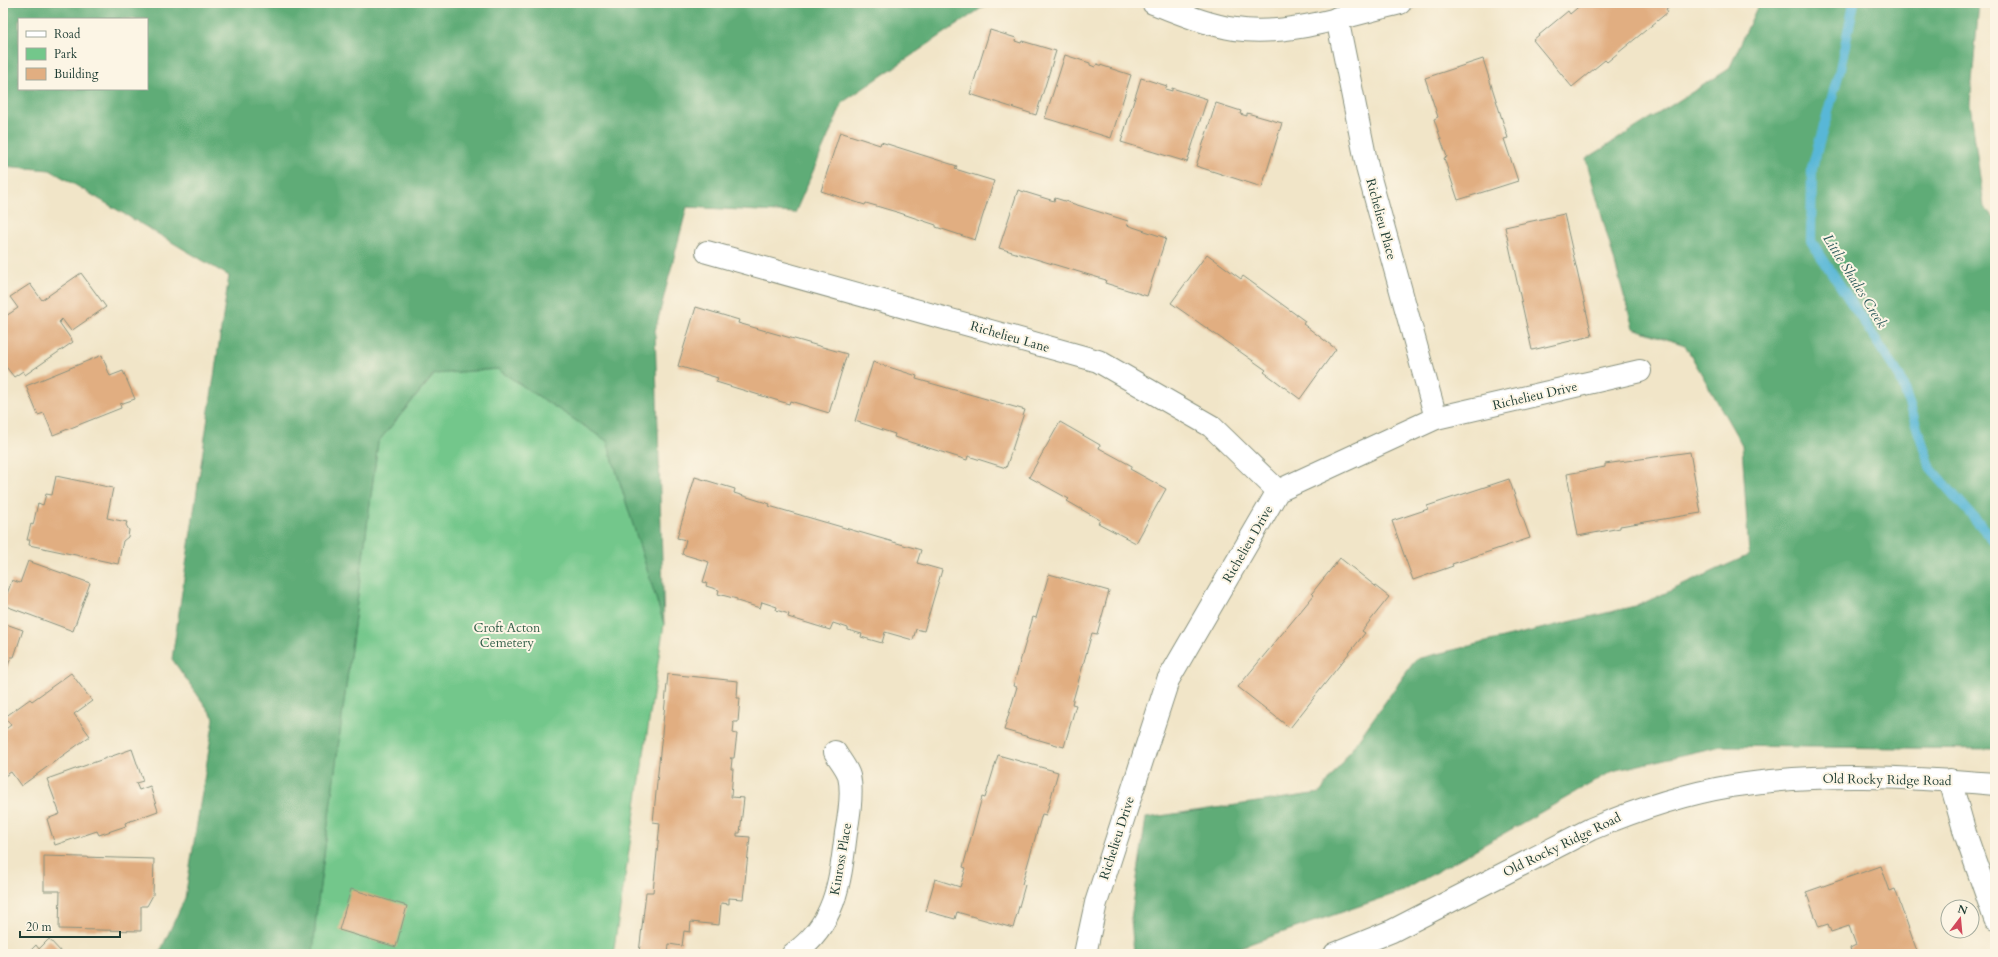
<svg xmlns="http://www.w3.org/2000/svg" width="1998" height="957" font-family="Cardo,serif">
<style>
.green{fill:#73c78b;stroke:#498260}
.forest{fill:#5eac77;stroke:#3e7456;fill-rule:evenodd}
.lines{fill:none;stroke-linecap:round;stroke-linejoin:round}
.stream{stroke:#59b7d7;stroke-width:10}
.building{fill:#e1ae81}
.minor-casing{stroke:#88917e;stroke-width:24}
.minor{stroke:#fff;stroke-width:22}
.labels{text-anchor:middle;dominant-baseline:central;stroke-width:4;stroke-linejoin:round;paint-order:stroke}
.street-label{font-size:13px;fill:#1f3d34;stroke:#fcf5e5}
.park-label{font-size:13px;fill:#34604a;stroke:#fcf5e5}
.water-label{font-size:14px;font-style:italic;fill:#2e5c5d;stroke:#fcf5e5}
</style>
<rect width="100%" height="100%" fill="#fcf5e5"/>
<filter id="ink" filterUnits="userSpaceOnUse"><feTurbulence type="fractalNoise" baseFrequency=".025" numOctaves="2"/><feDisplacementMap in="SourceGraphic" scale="8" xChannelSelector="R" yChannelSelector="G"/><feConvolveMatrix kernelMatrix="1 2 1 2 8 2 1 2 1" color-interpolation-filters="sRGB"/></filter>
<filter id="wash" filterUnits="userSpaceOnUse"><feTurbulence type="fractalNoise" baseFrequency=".012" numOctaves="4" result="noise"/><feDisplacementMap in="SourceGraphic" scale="16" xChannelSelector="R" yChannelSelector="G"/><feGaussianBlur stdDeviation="0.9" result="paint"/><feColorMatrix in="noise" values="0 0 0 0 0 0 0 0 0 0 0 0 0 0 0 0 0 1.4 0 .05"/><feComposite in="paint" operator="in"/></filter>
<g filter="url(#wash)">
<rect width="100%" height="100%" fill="#f1e5c8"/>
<!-- green -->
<polygon class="green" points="497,369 607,441 664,624 613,954 313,954 316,916 378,442 435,374"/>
<!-- forest -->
<g class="forest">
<path d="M 3,3 L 989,3 L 843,102 L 795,213 L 687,207 L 655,331 L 664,624 L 607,441 L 497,369 L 434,374 L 378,442 L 316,916 L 313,954 L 159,954 L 185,898 L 214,718 L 172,659 L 229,276 L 50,170 L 3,166 ZM 19,19 L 147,19 L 147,89 L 19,89 Z"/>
<polygon points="1759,3 1979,3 1970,104 1984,207 1995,219 1995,749 1721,746 1613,771 1403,891 1220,954 1134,954 1131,919 1146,818 1320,793 1416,659 1639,605 1749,555 1742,445 1685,345 1633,328 1586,159 1729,69"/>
</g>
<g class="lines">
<!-- stream -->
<polyline class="stream" points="1854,3 1840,69 1812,168 1811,241 1900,377 1931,469 1995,542"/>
</g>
<g id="blocks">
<!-- building -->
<g class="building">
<polygon points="1583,3 1673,3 1666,9 1668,12 1607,62 1605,60 1572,87 1533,40 1568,11 1570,14"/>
<polygon points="990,30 1016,38 1015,41 1021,43 1022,41 1056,51 1036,115 970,94"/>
<polygon points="1065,55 1090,63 1090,65 1095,67 1097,64 1131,75 1111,138 1045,118"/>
<polygon points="1483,59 1508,138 1504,139 1518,181 1458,200 1444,158 1447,157 1434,119 1438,117 1425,78"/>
<polygon points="1141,78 1167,86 1165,89 1172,91 1172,88 1207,99 1187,162 1121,142"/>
<polygon points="1216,103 1241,111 1240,114 1247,116 1247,113 1282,123 1262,187 1196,166"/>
<polygon points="840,132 880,145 881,142 957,166 955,169 994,181 975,240 936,227 936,225 900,213 866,203 865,205 821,191"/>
<polygon points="1018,190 1054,201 1055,198 1128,221 1127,225 1166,238 1147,296 1105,283 1106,280 999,248"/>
<polygon points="1564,214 1592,336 1532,350 1505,227"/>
<polygon points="1207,254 1241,279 1243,276 1305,321 1303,324 1336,349 1300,399 1264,372 1266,370 1171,303"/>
<polygon points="81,273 106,307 71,331 62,319 59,322 73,342 25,375 23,371 14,377 3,363 3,318 18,308 10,297 30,284 42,300"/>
<polygon points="696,307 739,320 738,323 847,354 829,413 790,401 789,404 716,382 718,378 678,366"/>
<polygon points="102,355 110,376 123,371 135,399 120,404 121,408 53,435 44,413 38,415 26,386"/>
<polygon points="873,362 917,376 916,379 1025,410 1006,468 968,456 967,460 894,437 895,434 855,421"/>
<polygon points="1060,422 1100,445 1099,448 1132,466 1130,469 1166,489 1136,543 1098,523 1100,520 1067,501 1069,499 1029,477"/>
<polygon points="1690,452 1701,513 1620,526 1620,528 1578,536 1567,474 1605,467 1605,464"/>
<polygon points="56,476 113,488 107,518 127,522 126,525 129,530 128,537 123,541 118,564 29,545 30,540 27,540 31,524 33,525 38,503 43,505 46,494 52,495"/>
<polygon points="695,477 735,489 734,493 770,504 769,506 921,550 917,563 942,570 924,631 916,629 913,640 885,632 882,643 861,637 862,634 848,630 848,628 833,623 830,630 788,617 789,614 776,610 777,607 762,602 760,608 737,601 737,599 718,594 719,590 706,586 707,583 703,582 709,562 682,554 686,540 677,538"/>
<polygon points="1509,479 1530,538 1452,564 1453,566 1413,580 1392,521 1428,509 1427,506"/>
<polygon points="1340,558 1389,597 1362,631 1365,633 1290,728 1238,687 1314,595 1312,593"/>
<polygon points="28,561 90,583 73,631 3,605 12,580 20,583"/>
<polygon points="1049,574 1109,591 1097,634 1092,633 1072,704 1076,705 1064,747 1004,730 1017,687 1013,686 1033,617 1036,618"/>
<polygon points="3,623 23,630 14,657 11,657 6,671 3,670"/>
<polygon points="71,673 92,701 74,714 90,736 21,786 11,772 3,777 3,731 11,725 5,717 30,699 32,701"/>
<polygon points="668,674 738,681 737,698 740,698 738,722 732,722 734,723 733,733 737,734 734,758 730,758 732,759 731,769 733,769 731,797 744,798 740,833 737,833 737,836 750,837 743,899 729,898 729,904 721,903 719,925 691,922 690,932 684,931 682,946 669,944 668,954 648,954 639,953 646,892 653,892 660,823 653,822"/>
<polygon points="132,749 143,781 136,783 139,790 150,786 158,811 125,823 126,826 99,835 97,831 55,845 47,819 60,814 47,779"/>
<polygon points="998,755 1058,772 1046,815 1042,814 1022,884 1025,885 1013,928 957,912 955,919 926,911 935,879 960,887 966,868 963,867 982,797 985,798"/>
<polygon points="44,856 154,859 153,895 147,906 141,906 141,931 59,929 60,891 44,891"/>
<polygon points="1881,866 1890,891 1895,889 1918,954 1852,954 1850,948 1856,945 1849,926 1831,932 1828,924 1819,927 1806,892"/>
<polygon points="351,889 407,906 396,947 339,930"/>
<polygon points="49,939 63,954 21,954 25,949 28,953 36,945 39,949"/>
</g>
</g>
</g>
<g filter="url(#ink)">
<use href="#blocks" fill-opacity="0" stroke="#88917e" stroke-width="1"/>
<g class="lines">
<defs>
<g id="minor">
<path d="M 1153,3 C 1180,13 1207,25 1235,29 C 1287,37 1349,15 1400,3"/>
<polyline points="1337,18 1368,171 1436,418"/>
<polyline points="707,252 1098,361 1211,426 1278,491"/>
<polyline points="1950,780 1965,833 1995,919"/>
<path d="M 793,954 C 836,924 840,882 846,833 C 849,817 853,792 849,776 C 847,768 839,759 835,752"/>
<polyline points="1085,954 1096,903 1168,680 1278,491 1436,418 1640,371"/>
<path d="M 1335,954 L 1392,931 L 1591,829 C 1636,810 1683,794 1732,786 C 1818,772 1909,777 1995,784"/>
</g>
</defs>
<!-- minor casing -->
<use href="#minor" class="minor-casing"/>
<!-- minor -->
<use href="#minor" class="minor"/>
</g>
</g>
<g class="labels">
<!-- street labels -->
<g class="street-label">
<text transform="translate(1381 219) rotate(75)">Richelieu Place</text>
<text transform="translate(1010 337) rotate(16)">Richelieu Lane</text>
<text transform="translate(1535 396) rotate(-13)">Richelieu Drive</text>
<text transform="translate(1248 544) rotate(-60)">Richelieu Drive</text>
<text transform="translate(1887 780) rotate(1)">Old Rocky Ridge Road</text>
<text transform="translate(1117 838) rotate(-72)">Richelieu Drive</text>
<text transform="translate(1562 845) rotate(-26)">Old Rocky Ridge Road</text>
<text transform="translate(841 859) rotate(-80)">Kinross Place</text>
</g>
<!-- park labels -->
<g class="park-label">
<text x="507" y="628">Croft Acton<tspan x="507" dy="15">Cemetery</tspan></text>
</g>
<!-- water labels -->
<g class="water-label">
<text transform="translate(1855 281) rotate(58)">Little Shades Creek</text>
</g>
</g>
<!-- margin -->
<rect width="1998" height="957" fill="none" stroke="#fcf5e5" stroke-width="16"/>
<!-- legend -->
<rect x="18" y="18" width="130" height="72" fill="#fcf5e5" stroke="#a4ab9e"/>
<rect x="26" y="31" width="20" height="6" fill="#ffffff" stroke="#a4ab9e"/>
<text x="54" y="38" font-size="12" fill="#1f3d34">Road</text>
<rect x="26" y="48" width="20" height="12" fill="#73c78b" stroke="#a4ab9e"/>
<text x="54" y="58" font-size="12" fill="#1f3d34">Park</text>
<rect x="26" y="68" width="20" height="12" fill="#e1ae81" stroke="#a4ab9e"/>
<text x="54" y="78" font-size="12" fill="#1f3d34">Building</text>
<!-- north arrow -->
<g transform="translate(1960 919) rotate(16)"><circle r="19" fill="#fcf5e5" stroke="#a4ab9e"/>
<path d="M0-3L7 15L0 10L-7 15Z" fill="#d1495b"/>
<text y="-6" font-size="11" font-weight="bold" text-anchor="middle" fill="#1f3d34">N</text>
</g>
<!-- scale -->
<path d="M20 931v6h100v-6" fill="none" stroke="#1f3d34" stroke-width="2"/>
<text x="26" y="931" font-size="12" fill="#1f3d34" stroke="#fcf5e5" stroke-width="3" paint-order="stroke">20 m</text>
</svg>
